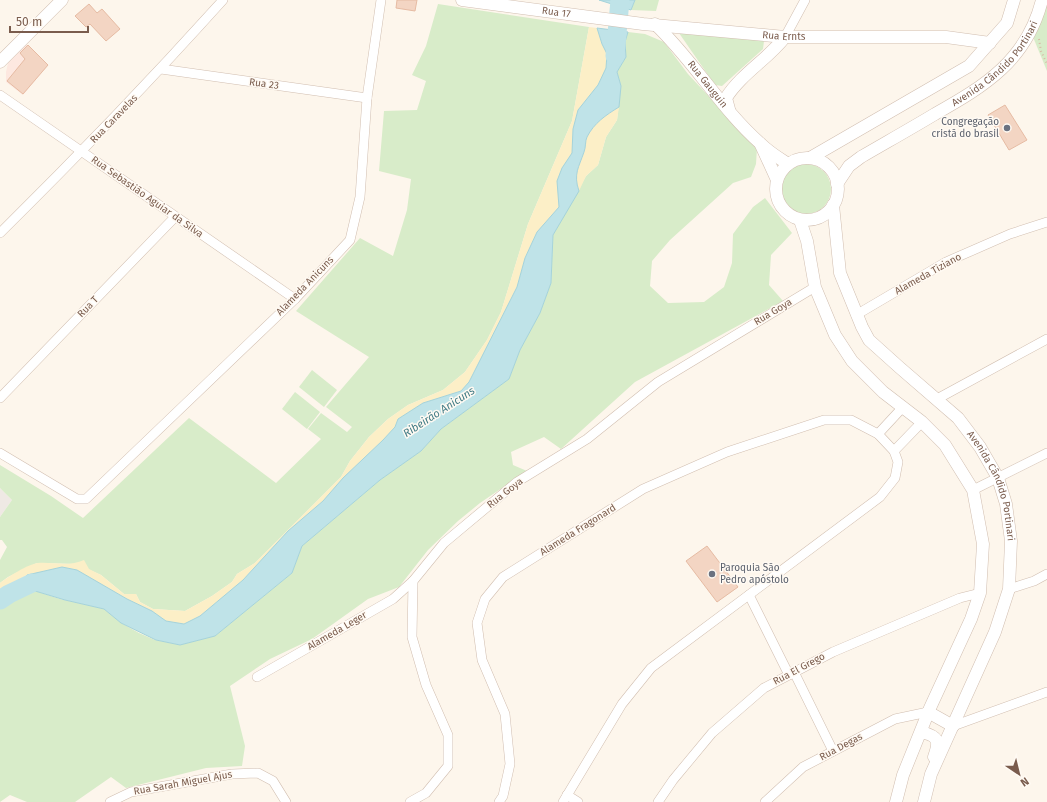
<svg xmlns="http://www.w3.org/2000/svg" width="1047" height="802" font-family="'Fira Sans',sans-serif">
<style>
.commercial{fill:#fde8e0}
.industrial{fill:#efe9e4}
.green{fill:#d8ecc9}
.sand{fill:#fcefc7}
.water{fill:#bfe3e8;stroke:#a5d3da}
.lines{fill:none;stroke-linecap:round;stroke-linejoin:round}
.river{stroke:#bfe3e8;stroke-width:19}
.building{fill:#f3d5c3;stroke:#e6bba3}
.minor-casing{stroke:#d1beb0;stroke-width:10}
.tertiary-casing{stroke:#d1beb0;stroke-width:13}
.path{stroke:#d9b8a5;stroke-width:2;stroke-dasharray:1 3;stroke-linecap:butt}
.minor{stroke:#fff;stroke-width:9}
.tertiary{stroke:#fff;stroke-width:12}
.worship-dot{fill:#6b7280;stroke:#fffaf3;stroke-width:1.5}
.labels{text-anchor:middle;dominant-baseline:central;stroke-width:3;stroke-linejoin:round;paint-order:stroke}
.street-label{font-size:10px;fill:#7a5c4d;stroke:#fffaf3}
.worship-label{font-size:10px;fill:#5b616d;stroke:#fffaf3;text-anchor:end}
.water-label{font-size:11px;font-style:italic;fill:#437c86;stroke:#fffaf3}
</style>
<rect width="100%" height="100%" fill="#fdf6ec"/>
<!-- commercial -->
<polygon class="commercial" points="26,44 48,65 23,95 6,82 6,72 8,63"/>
<!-- industrial -->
<polygon class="industrial" points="0,488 12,500 0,517"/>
<!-- green -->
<g class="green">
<polygon points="635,0 659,0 656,11 631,10"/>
<polygon points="1047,0 1047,71 1033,37"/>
<polygon points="438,4 589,27 572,121 528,224 501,312 487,340 465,372 443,390 408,405 388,419 369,437 350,461 341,477 255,563 237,574 232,582 212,596 185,611 153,609 140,602 136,594 124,594 101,575 76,564 37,563 8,577 0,583 0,560 7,547 2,540 0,540 0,517 12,500 0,488 0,465 51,496 83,518 189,418 276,483 321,439 308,429 321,413 347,432 352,427 326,407 369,357 296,311 360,238 393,256 407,210 411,179 379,171 384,111 417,110 426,81 412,75 426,46"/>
<polygon points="628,32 645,34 664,42 688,74 757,148 756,164 751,177 733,183 670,240 652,261 650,286 668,303 704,302 724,287 732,263 733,234 753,207 765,198 792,233 771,255 769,285 783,301 635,382 561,449 544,437 511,452 513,465 527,471 480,503 458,521 428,550 399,587 368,599 312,639 270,659 230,686 245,746 242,766 206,768 126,788 111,777 75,802 27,802 10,795 0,802 0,601 9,594 35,591 60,599 104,609 121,623 139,633 155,640 180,645 215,636 292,573 302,546 380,480 421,451 441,429 509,379 520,350 540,313 551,283 553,235 586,176 598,165 606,137 617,120 621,86 617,72 626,57 625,42"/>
<polygon points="679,33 758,37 764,41 763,49 722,86 715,85"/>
<circle cx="806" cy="189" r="25"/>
<polygon points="312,370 337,390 324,407 299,387"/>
<polygon points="295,392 320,412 307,429 282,409"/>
</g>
<!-- sand -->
<g class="sand">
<path d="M 589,27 L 597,28 L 602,44 L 607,54 L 606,68 L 598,85 L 578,110 L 573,129 L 572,153 L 562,168 L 558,195 L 559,207 L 537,232 L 525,258 L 517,287 L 469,382 L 461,391 L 423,403 L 398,419 L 395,427 L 383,440 L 343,478 L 323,501 L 288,531 L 243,580 L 200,616 L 184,624 L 166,621 L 152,611 L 127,599 L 77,570 L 62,567 L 27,575 L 0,591 L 0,583 C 8,577 28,564 38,563 C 54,562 69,567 84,560 L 89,569 L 101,575 L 124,594 L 136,594 L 140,602 L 153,609 L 185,611 L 212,596 L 232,582 L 237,574 L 255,563 L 341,477 L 350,461 L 369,437 L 388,419 L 408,405 L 443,390 L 465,372 L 487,340 L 501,312 L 528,224 L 572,121 Z"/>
<path d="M 619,107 L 617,120 L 606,137 L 598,165 L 586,176 L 579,191 C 573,174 579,167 584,152 C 586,147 585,141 587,137 C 594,123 606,115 619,107 Z"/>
</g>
<!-- water -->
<g class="water">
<polygon points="599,0 635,0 631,10"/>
<path d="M 597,28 L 628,32 L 625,42 L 626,57 L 617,72 L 621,86 L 619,107 C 606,115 594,123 587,137 C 585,141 586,147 584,152 C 579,167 573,174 579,191 L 553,235 L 551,283 L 540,313 L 520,350 L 509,379 L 441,429 L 421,451 L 380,480 L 302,546 L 292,573 L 215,636 L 180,645 L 156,640 L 121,623 L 104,609 L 65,600 L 35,591 L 9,594 L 27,575 L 62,567 L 77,570 L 127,599 L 152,611 L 166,621 L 184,624 L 200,616 L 243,580 L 288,531 L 323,501 L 343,478 L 383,440 L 395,427 L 398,419 L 423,403 L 461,391 L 469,382 L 517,287 L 525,258 L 537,232 L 559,207 L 557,181 L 562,168 L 572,153 L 573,129 L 578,110 L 598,85 L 606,68 L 607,54 L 602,44 Z"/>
</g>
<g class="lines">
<!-- river -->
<g class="river">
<polyline points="615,56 620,0"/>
<polyline points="0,600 9,594 32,583"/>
</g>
</g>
<!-- building -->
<g class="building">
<polygon points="397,0 417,0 415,11 396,8"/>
<polygon points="89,4 97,13 102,9 120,29 106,41 90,24 86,27 75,16"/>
<polygon points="28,45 48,65 23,94 7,81 25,59 20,53"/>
<polygon points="1005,105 1027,140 1009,150 988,115"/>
<polygon points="707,546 738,587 717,602 686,561"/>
</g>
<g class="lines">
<defs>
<g id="minor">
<polyline points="785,37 805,0"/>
<polyline points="161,69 367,98"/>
<polyline points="0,95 295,299"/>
<path d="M 0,233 C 77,157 151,80 223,0"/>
<polyline points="856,315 946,262 1010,234 1047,222"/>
<polyline points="0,398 175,217"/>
<polyline points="937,399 1047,339"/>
<polyline points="878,434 903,407"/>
<polyline points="894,451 922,422"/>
<polyline points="0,453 77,499 86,499 295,299 350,240 360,197 367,98 381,0"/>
<polyline points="973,490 1047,453"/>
<polyline points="1009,589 1034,581 1047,574"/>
<polyline points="749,595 789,675"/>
<polyline points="794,672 833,751"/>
<polyline points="257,677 393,599 413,581"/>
<polyline points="953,726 1047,692"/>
<polyline points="567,795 578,802"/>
<polyline points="110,802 131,792 232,774 258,773 273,781 286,802"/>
<polyline points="410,802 426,793 448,766 448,735 426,685 412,637 413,581 444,543 517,482 587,439 658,382 815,287"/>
<polyline points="499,802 503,796 510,764 505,714 482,660 477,623 485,599 503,577 643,489 727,452 824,420 851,420 878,434 894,451 898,462 895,478 880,497 651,668 622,704 563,802"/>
<polyline points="658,802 673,780 712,733 764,688 833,652 960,598 980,593"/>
<polyline points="765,802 803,767 895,719 928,712"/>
</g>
<g id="tertiary">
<path id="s1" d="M 462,0 L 643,24 L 785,37 L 946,37 L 990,43"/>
<path id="s2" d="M 655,24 C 694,61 721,109 761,144 C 769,152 779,158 788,164"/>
<polyline points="0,62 62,0"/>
<path d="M 729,109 L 726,98 C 741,74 768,59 785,37"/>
<polyline points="761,145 777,180"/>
<polyline points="810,158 969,66 1007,23 1014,0"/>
<circle cx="807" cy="189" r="31"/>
<path id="s3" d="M 837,184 L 849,166 L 861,157 C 885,143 910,129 935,114 C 985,86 1027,60 1042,0"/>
<path id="s4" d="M 833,205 L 840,273 L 862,327 L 869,340 L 899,367 L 958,418 L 980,447 L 998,478 L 1006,504 L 1011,541 L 1009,589 L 995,632 L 931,774 L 924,802"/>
<polyline points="800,220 807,241 815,287 835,335 852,361 883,392 922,422 945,445 973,490 983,544 980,593 971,619 930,708 903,775 896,802"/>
<polyline points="928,712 953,726"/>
<path d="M 921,732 C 938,736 940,740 934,757"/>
</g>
</defs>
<!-- minor casing -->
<use href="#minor" class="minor-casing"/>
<!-- tertiary casing -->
<use href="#tertiary" class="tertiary-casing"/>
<!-- path -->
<polyline class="path" points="1039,39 1041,51 1047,64"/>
<!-- minor -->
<use href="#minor" class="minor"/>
<!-- tertiary -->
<use href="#tertiary" class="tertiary"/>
</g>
<!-- markers -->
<g class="worship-dot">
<circle cx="1007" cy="128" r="4"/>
<circle cx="712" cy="574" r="4"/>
</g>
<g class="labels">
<!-- street labels -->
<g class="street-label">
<text stroke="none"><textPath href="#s1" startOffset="95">Rua 17</textPath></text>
<text stroke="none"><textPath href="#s1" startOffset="324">Rua Ernts</textPath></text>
<text stroke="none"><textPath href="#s3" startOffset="202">Avenida Cândido Portinari</textPath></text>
<text transform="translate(264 84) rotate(8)">Rua 23</text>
<text stroke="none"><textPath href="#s2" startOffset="80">Rua Gauguin</textPath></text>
<text transform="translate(114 119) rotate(-46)">Rua Caravelas</text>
<text transform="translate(147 197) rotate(35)">Rua Sebastião Aguiar da Silva</text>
<text transform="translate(928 274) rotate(-29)">Alameda Tiziano</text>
<text transform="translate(305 286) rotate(-46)">Alameda Anicuns</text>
<text transform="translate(88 307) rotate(-46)">Rua T</text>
<text transform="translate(773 312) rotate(-31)">Rua Goya</text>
<text stroke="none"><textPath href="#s4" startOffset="337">Avenida Cândido Portinari</textPath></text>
<text transform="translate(505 493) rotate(-38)">Rua Goya</text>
<text transform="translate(578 530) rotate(-32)">Alameda Fragonard</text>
<text transform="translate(337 631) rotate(-30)">Alameda Leger</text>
<text transform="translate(799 669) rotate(-28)">Rua El Grego</text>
<text transform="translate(841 747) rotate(-28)">Rua Degas</text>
<text transform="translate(183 783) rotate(-10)">Rua Sarah Miguel Ajus</text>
</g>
<!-- worship labels -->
<g class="worship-label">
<text x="999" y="122">Congregação<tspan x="999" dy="12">cristã do brasil</tspan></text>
<text x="720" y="568" text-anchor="start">Paroquia São<tspan x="720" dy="12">Pedro apóstolo</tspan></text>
</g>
<!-- water labels -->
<g class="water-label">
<text transform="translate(439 412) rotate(-33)">Ribeirão Anicuns</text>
</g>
</g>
<!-- north arrow -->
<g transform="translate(1019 774) rotate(145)" stroke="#fffaf3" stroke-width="3" paint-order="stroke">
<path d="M0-3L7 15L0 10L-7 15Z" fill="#7a5c4d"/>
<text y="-6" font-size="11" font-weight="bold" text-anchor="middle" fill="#7a5c4d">N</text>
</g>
<!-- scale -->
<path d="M10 26v6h78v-6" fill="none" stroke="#7a5c4d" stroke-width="2"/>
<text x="16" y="26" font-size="12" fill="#7a5c4d" stroke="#fffaf3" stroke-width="3" paint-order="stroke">50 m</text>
</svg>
